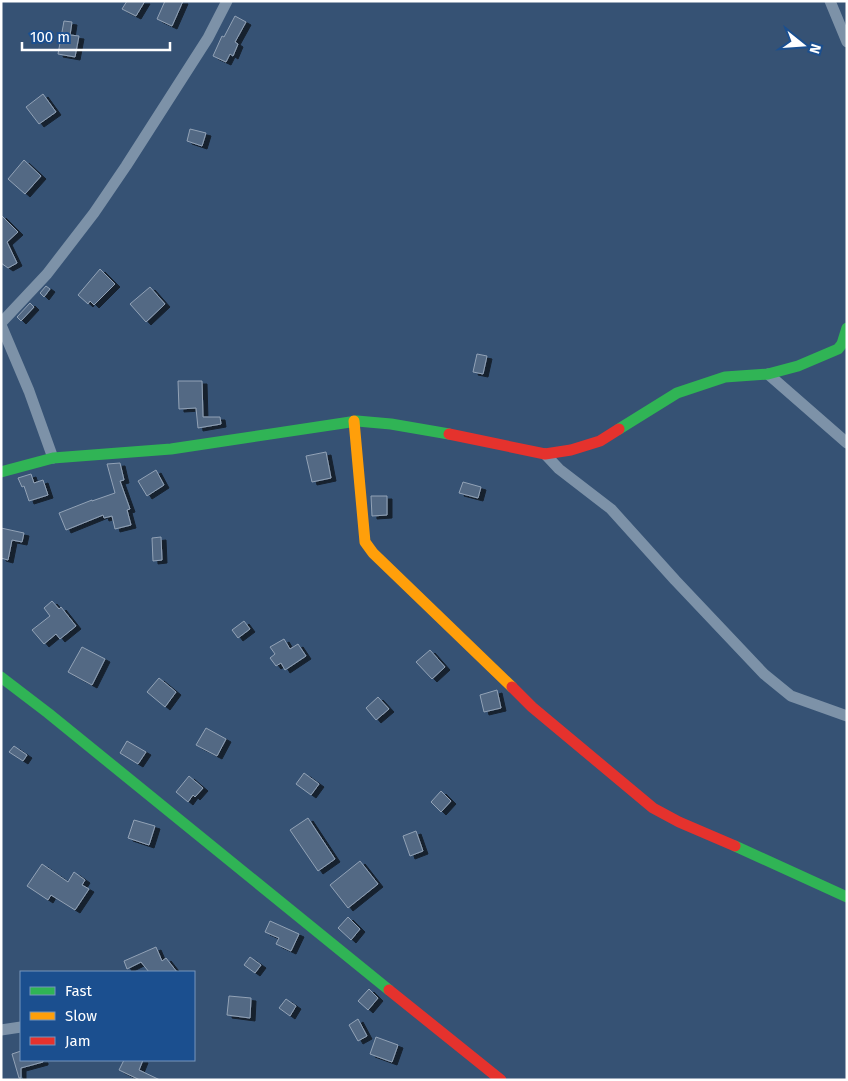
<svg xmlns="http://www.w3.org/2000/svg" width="848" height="1081" font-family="'Fira Sans',sans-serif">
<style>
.building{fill:#526984;stroke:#92a2b6;filter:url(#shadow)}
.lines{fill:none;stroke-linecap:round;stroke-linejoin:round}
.street{stroke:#7d92a8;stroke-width:11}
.fast{stroke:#30b455;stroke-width:11}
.slow{stroke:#ff9f0a;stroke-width:11}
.jam{stroke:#e5322d;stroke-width:11}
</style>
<defs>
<filter id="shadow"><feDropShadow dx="5" dy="3" stdDeviation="0" flood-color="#0009"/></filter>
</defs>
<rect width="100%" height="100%" fill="#365274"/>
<!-- building -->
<g class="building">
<polygon points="127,1 145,1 136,16 122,9"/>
<polygon points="165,1 183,1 172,26 157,19"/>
<polygon points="235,16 246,22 235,42 238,44 233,56 230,54 226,62 213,56 222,36 224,37"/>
<polygon points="64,21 72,22 70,35 79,36 75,57 58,54"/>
<polygon points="43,94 56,112 39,124 26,107"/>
<polygon points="190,129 206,133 202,146 187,141"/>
<polygon points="24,160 41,176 25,194 8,179"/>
<polygon points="1,215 18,232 7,242 17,263 8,268 1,263"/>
<polygon points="100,269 115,284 94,305 90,301 88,304 78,295"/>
<polygon points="46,286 50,289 44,297 40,293"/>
<polygon points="150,287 165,304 146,322 130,304"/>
<polygon points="30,303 34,307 21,321 17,317"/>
<polygon points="477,354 487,356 483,374 473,372"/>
<polygon points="178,381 202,381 203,417 220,417 221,424 198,428 196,408 179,409"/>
<polygon points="326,452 331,478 312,482 306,456"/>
<polygon points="120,463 124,480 120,481 130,509 127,510 131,525 115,529 112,516 104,518 103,515 66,530 59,513 92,500 92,501 115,493 107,464"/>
<polygon points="156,470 164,485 147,496 138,481"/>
<polygon points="31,474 34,483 43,480 48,495 29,501 24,486 22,487 18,478"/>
<polygon points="463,482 481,487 478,498 459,493"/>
<polygon points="371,496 387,496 387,515 372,516"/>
<polygon points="1,528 24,533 22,542 12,540 8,560 1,558"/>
<polygon points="161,537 162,560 153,561 152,538"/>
<polygon points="52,601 59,609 61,607 76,626 60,639 56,634 44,644 32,630 50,616 44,608"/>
<polygon points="244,621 250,629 238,638 232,630"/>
<polygon points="284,639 290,649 298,644 306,656 285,670 281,663 276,666 270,658 275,654 270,647"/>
<polygon points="82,647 105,659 92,685 68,672"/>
<polygon points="430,650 445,667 432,679 416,662"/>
<polygon points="159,678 176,692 165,707 147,692"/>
<polygon points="497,690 501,708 484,712 480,695"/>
<polygon points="378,697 389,709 376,720 366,708"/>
<polygon points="206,728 226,739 217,756 196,745"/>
<polygon points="127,741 146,752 138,764 120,753"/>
<polygon points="14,746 27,755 23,761 9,752"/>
<polygon points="304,773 319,784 311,795 296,784"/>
<polygon points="189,776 203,788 195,797 193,795 188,802 176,792"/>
<polygon points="441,791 451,801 441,812 431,802"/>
<polygon points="308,818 335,859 318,871 290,830"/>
<polygon points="134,820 155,826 149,845 128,838"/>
<polygon points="416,831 423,851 410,856 403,836"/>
<polygon points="360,861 378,884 348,908 330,885"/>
<polygon points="42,864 68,882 74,872 85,880 82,885 89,889 75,910 51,895 48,900 27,886"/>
<polygon points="348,917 360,929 351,940 338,928"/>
<polygon points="270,921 299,934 291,951 276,944 279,938 265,932"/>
<polygon points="156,947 162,961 166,958 177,972 149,972 141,962 127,969 124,961"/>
<polygon points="250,957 261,965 255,973 244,965"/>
<polygon points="369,989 378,998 368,1010 358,1001"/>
<polygon points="229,996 251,998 250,1018 227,1015"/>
<polygon points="286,999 296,1006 290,1016 279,1008"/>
<polygon points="358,1019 367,1036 358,1041 349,1025"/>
<polygon points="376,1037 398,1045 392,1062 370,1054"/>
<polygon points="21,1051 21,1060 43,1060 43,1062 21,1068 21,1078 19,1078 12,1054"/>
<polygon points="124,1060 143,1060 139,1070 160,1080 140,1080 119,1070"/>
</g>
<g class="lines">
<!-- street -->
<g class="street">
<polyline points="830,1 847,42"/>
<polyline points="1,323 47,274 94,213 126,166 208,38 227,1"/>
<polyline points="1,325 29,391 53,458"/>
<polyline points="768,374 847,443"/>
<polyline points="545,454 559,469 611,509 675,580 764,674 791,696 847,716"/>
<polyline points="1,1030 21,1027"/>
</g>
<!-- fast -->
<g class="fast">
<polyline points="619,429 677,393 725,377 768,374 798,366 838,349 842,344 847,328"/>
<polyline points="1,472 53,458 171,449 357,421 391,424 449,434"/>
<polyline points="1,677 48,713 389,990"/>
<polyline points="735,846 847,897"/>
</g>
<!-- slow -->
<polyline class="slow" points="354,421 365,542 373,553 512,687"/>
<!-- jam -->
<g class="jam">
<polyline points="449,434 545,454 571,450 600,441 619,429"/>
<polyline points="512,687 532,707 653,808 679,822 735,846"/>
<polyline points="389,990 501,1080"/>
</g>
</g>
<!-- border -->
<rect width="848" height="1081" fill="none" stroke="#ffffff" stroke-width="5"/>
<!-- legend -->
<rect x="20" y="971" width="175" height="90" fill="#1b4f8f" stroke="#7695bc"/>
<rect x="30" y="987" width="25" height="8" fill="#30b455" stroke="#7695bc"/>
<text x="65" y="996" font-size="15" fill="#ffffff">Fast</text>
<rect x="30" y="1012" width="25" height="8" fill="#ff9f0a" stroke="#7695bc"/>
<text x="65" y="1021" font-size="15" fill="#ffffff">Slow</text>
<rect x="30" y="1037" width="25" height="8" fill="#e5322d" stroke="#7695bc"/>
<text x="65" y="1046" font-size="15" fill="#ffffff">Jam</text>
<!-- north arrow -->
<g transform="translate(803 45) rotate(107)" stroke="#1b4f8f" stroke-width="4" paint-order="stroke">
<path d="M0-4L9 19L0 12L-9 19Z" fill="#ffffff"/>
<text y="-8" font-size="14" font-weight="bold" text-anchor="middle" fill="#ffffff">N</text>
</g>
<!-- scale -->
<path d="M22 42v8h148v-8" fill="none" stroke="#ffffff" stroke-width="2.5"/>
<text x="30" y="42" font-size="15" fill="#ffffff" stroke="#1b4f8f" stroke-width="4" paint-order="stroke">100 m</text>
</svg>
